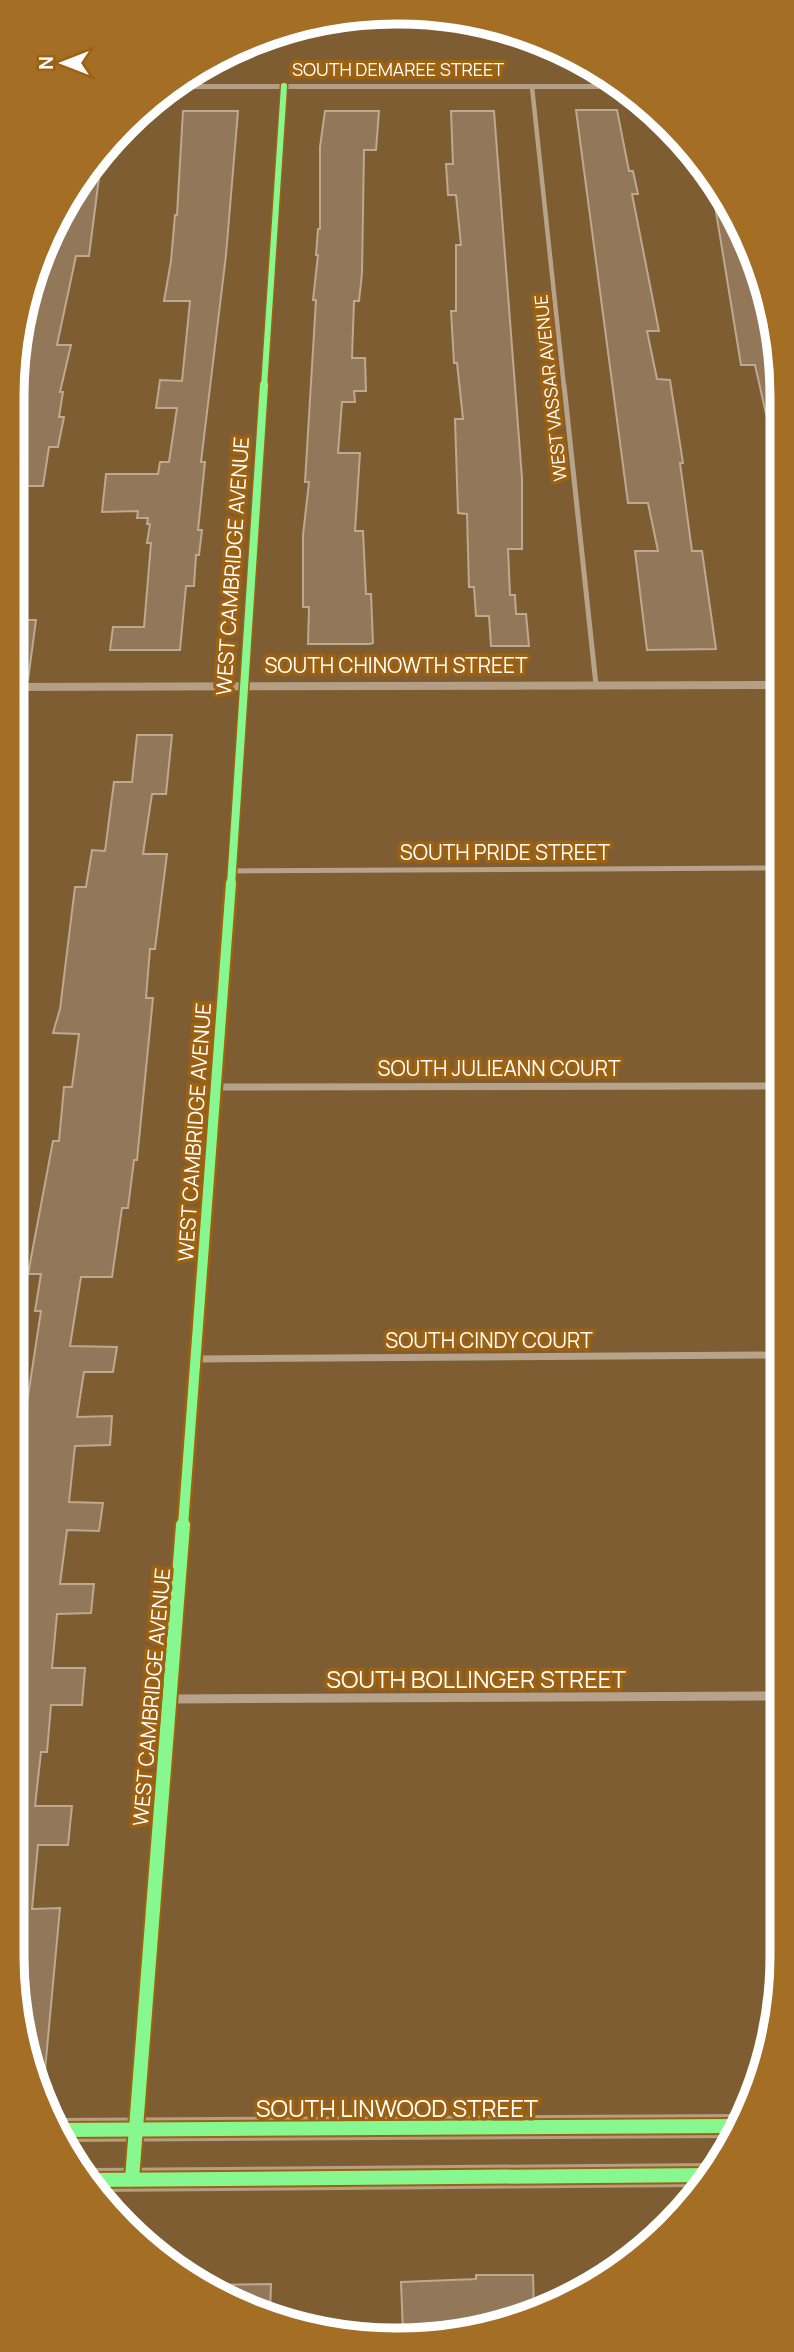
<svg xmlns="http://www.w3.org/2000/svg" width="794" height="2352" font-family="Manrope,sans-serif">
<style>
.building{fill:#927859;stroke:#bca991;stroke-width:2}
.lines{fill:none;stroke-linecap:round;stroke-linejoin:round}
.street-far3{stroke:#b7a38a;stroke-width:4.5}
.street-far2{stroke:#b7a38a;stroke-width:5}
.street-far1{stroke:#b7a38a;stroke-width:7}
.street{stroke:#b7a38a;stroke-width:9}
.secondary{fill:#b49e84;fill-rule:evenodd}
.cycleway-far3-casing{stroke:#9d6112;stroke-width:9}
.cycleway-far2-casing{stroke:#9d6112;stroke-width:11}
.cycleway-far1-casing{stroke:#9d6112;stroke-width:15}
.cycleway-casing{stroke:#9d6112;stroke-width:18}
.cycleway-far3{stroke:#87f88f;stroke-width:6}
.cycleway-far2{stroke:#87f88f;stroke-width:8}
.cycleway-far1{stroke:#87f88f;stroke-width:10}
.cycleway{stroke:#87f88f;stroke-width:14}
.labels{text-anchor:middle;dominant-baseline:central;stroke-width:7;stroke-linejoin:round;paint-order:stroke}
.far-street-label{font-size:18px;fill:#fff;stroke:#9d6112}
.street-label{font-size:21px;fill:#fff;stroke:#9d6112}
.near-street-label{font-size:24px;fill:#fff;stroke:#9d6112}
.rim{fill:none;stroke:#fff;stroke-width:9}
</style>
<rect width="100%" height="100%" fill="#7e5d32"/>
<!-- building -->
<g class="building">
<polygon points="576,110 617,110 629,171 633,171 638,194 632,194 659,331 647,331 657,379 670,380 683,463 680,463 692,551 702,551 716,649 647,650 635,551 658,551 648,503 628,503"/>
<polygon points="183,111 238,111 226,255 201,462 205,462 198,530 202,530 199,555 196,555 194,586 186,586 180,650 110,650 113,627 144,627 151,543 147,543 150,524 147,524 148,518 137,518 138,511 102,512 106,474 158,474 160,462 169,462 177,408 156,408 160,380 182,381 190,301 164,301 171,261 175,215 177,215"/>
<polygon points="325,111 379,111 376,150 364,150 362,273 359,301 354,301 352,358 365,358 366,391 354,391 355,402 342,402 338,453 360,453 355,531 363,531 366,594 371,594 373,643 370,644 308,644 309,607 303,607 303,535 309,482 305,482 316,300 313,300 318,255 316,255 318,229 320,229 320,147"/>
<polygon points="451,111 494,111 522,478 522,549 508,549 510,595 515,595 516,614 526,614 529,646 491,646 489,616 476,616 474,587 469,587 467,514 458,513 455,419 463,419 457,363 454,363 451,311 456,311 456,245 461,245 456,195 448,195 446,164 453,164"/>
<polygon points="102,154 89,256 76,256 57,345 71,345 60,392 63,392 59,417 64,417 58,447 49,447 43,486 12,486 12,408 36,305 31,305 39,269 92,163"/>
<polygon points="711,181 742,227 778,346 779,426 769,427 755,365 741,365"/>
<polygon points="12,620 36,620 28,680 12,680"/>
<polygon points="137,735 172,735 166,794 152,794 143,854 167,854 155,949 150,949 146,998 153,998 137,1160 134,1160 128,1208 122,1208 112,1277 81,1277 70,1346 117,1347 113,1372 84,1372 77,1417 112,1416 110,1445 75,1446 69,1502 103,1503 99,1531 67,1530 60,1584 94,1584 91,1613 57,1614 52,1668 85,1668 82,1705 51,1705 47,1752 41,1752 35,1806 72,1806 68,1845 38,1845 32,1909 60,1908 44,2081 37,2082 12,1955 12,1501 41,1311 35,1311 41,1274 28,1274 53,1141 59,1141 64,1087 72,1087 79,1034 53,1033 60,1009 75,887 86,887 92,850 105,851 114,782 132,782"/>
<polygon points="476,2275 533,2275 534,2310 496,2327 403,2333 401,2282 476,2279"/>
<polygon points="271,2284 270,2313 226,2300 207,2285"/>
</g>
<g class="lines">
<!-- street-far3 -->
<g class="street-far3">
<polyline points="501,27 508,36 528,38"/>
<polyline points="532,87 564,387"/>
<polyline points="264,387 284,86"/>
</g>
<!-- street-far2 -->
<g class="street-far2">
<polyline points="564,385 596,685"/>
<polyline points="230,871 779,868"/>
<polyline points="231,885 264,385"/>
</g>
<!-- street-far1 -->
<g class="street-far1">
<polyline points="217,1087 780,1086"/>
<polyline points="197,1359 781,1355"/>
<polyline points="183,1526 231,883"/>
</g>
<!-- street -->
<g class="street">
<polyline points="171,1699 781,1696"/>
<polyline points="133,2175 183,1525"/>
</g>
<!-- secondary -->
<g class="secondary">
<polygon points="181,84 614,84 621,89 175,89"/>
<polygon points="779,681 779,689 12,691 12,683"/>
<polygon points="736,2114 741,2116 731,2138 66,2142 53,2120 59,2118"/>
<polygon points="711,2163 718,2166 717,2169 698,2187 98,2192 84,2170 90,2168"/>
</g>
<defs>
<polyline id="cycleway-far3" points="264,387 284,86"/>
<polyline id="cycleway-far2" points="231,885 264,385"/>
<polyline id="cycleway-far1" points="183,1526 231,883"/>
<g id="cycleway">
<polyline points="59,2130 736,2126"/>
<polyline points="132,2179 183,1525"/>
<polyline points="90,2180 711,2175"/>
</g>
</defs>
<!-- cycleway-far3 casing -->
<use href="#cycleway-far3" class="cycleway-far3-casing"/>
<!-- cycleway-far2 casing -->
<use href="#cycleway-far2" class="cycleway-far2-casing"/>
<!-- cycleway-far1 casing -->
<use href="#cycleway-far1" class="cycleway-far1-casing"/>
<!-- cycleway casing -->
<use href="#cycleway" class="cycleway-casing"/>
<!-- cycleway-far3 -->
<use href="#cycleway-far3" class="cycleway-far3"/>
<!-- cycleway-far2 -->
<use href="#cycleway-far2" class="cycleway-far2"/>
<!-- cycleway-far1 -->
<use href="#cycleway-far1" class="cycleway-far1"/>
<!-- cycleway -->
<use href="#cycleway" class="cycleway"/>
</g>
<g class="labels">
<!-- far-street labels -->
<g class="far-street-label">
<text x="398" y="69">SOUTH DEMAREE STREET</text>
<text transform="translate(550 388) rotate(-96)">WEST VASSAR AVENUE</text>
</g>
<!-- street labels -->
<g class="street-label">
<text transform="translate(232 566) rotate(-86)">WEST CAMBRIDGE AVENUE</text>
<text x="396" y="665">SOUTH CHINOWTH STREET</text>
<text x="505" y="852">SOUTH PRIDE STREET</text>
<text x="499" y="1068">SOUTH JULIEANN COURT</text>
<text transform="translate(194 1132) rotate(-86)">WEST CAMBRIDGE AVENUE</text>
<text x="489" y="1340">SOUTH CINDY COURT</text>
<text transform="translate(151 1697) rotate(-85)">WEST CAMBRIDGE AVENUE</text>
</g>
<!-- near-street labels -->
<g class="near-street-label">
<text x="476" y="1678">SOUTH BOLLINGER STREET</text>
<text x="397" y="2107">SOUTH LINWOOD STREET</text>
</g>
</g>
<!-- crop -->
<path d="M0 0H794V2352H0ZM396 24H398A372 372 0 0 1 770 396V1956A372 372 0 0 1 398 2328H396A372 372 0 0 1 24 1956V396A372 372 0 0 1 396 24Z" fill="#a56e25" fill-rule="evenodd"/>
<path class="rim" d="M396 24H398A372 372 0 0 1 770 396V1956A372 372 0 0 1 398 2328H396A372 372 0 0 1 24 1956V396A372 372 0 0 1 396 24Z"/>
<!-- north arrow -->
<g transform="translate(63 63) rotate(270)" stroke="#9d6112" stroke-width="5" paint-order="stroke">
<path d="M0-5L12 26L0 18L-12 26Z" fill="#ffffff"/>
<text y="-10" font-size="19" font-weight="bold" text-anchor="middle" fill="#ffffff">N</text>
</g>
</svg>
